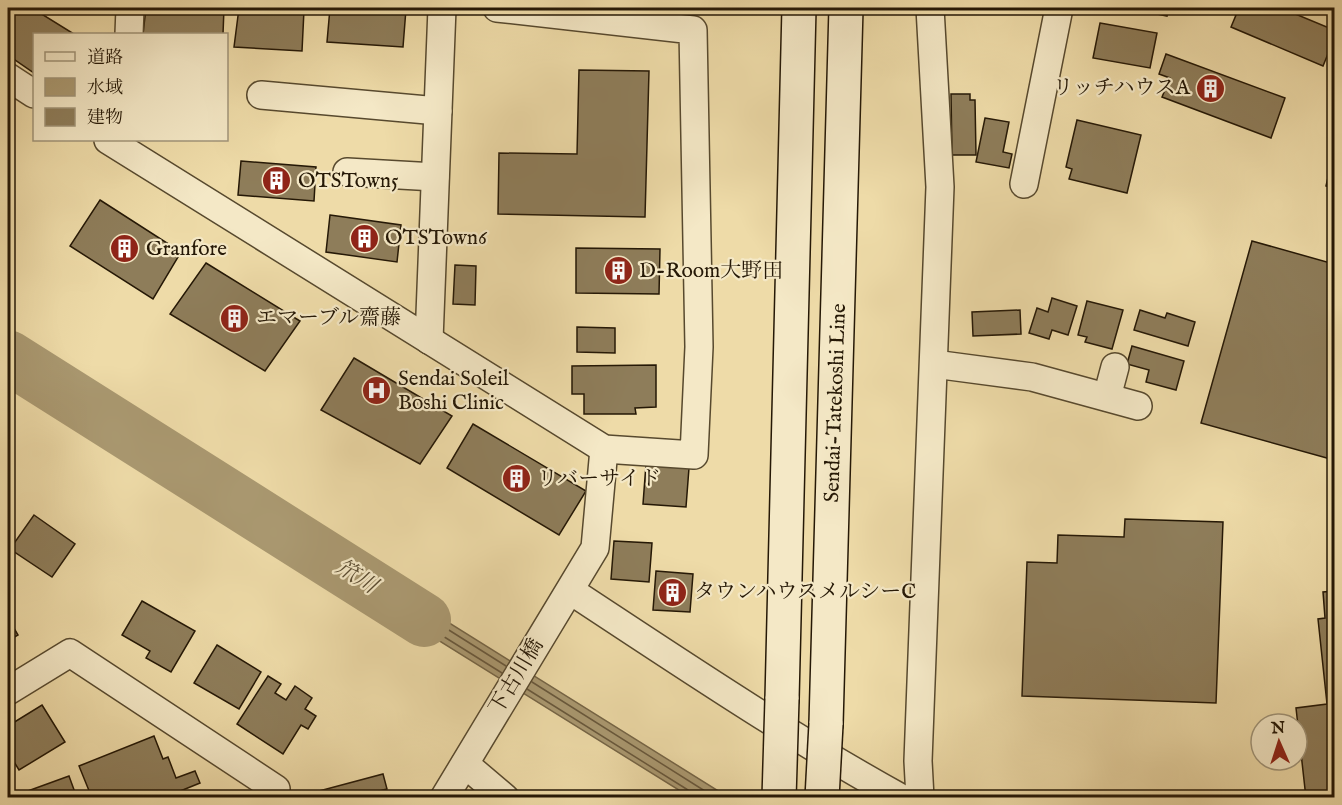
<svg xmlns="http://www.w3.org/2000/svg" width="1342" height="805" font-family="'IM FELL English','Noto Serif JP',serif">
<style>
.water{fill:#aa9971;stroke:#756546;stroke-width:1.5}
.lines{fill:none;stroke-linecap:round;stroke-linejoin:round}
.shore{stroke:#68583c;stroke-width:1.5}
.river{stroke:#aa9971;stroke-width:54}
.building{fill:#8e7d5a;stroke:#251806;stroke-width:1.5}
.street-casing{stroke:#57492e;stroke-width:30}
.secondary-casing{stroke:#251806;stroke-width:36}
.street{stroke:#f4e8c6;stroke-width:27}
.secondary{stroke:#f4e8c6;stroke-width:33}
.secondary-bridge-casing{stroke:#251806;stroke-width:36;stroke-linecap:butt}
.secondary-bridge{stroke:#f4e8c6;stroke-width:33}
.labels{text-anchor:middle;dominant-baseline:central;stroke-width:4.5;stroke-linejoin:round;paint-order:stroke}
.poi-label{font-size:21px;fill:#251806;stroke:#f4e8c6;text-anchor:start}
.street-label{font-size:21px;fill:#251806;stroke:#f4e8c6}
.water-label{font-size:22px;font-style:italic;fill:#5a4c31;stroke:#f4e8c6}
</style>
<rect width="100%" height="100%" fill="#eedba8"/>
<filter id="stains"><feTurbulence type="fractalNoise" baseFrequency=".00333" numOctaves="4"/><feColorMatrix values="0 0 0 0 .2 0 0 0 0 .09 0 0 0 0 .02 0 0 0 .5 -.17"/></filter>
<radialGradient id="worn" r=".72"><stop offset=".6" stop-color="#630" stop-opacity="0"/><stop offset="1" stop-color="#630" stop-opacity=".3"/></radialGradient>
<!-- water -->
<polygon class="water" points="366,571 728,797 690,797 356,589"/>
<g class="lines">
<!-- shore -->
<g class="shore">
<polyline points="502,673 366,588 366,582 371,581 506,666"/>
<polyline points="532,682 716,798"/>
<polyline points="527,689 688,790 692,798"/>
</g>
<!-- river -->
<polyline class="river" points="8,357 424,620"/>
</g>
<!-- building -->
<g class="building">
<polygon points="8,8 32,8 74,34 34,34 34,73 8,55"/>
<polygon points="146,8 224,8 223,34 143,34"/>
<polygon points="239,8 304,10 302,51 234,47"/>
<polygon points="330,8 406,9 403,47 327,42"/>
<polygon points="1129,8 1169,8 1167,16"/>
<polygon points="1229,8 1281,8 1334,30 1334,39 1323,66 1231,27 1236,15 1228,11"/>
<polygon points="1100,23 1157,33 1150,68 1093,58"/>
<polygon points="1166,54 1285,98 1271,138 1162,97 1170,78 1159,74"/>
<polygon points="579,70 649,71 645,217 498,214 499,153 577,154"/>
<polygon points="951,94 970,94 970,100 975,100 976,155 952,155"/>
<polygon points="985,118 1009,122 1003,152 1012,154 1009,168 976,162"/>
<polygon points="1077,120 1141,135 1127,193 1069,179 1072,169 1066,167"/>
<polygon points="1334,152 1334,188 1326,186"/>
<polygon points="241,161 316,167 314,201 238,195"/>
<polygon points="100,200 181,252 153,299 70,246"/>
<polygon points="330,215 401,225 397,262 326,252"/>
<polygon points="1252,241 1334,264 1334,460 1201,423"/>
<polygon points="576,248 660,249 659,294 576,293"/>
<polygon points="206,263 300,321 265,371 170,314"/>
<polygon points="455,265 476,266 475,305 453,304"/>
<polygon points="1052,298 1077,306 1068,335 1052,330 1049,339 1029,333 1037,308 1048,312"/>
<polygon points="1087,301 1123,310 1112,349 1085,342 1087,337 1078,335"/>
<polygon points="1020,310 1021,334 973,336 972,312"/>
<polygon points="1140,310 1165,318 1167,313 1195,322 1188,346 1134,330"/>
<polygon points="577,327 615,328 615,353 577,352"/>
<polygon points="1132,346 1184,361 1176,390 1146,382 1149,370 1127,364"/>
<polygon points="354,358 452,416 420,464 321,410"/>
<polygon points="656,365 656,407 635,408 636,414 584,414 584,394 572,394 572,366"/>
<polygon points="473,424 586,491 559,535 447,468"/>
<polygon points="646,464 689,468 686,507 643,504"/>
<polygon points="34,515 75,544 52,577 10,549"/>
<polygon points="1125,519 1223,522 1216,703 1022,696 1027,562 1057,563 1058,535 1124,537"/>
<polygon points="614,541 652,543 649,582 611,579"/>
<polygon points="656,571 693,574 690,612 653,610"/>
<polygon points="1334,591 1334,798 1306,798 1296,708 1327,704 1318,619 1325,618 1323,592"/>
<polygon points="142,601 195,631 171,672 146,658 150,651 122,635"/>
<polygon points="8,618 18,635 8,641"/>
<polygon points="217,645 261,672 239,709 194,683"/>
<polygon points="268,676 281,684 275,693 286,700 295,686 312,698 305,709 316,716 308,729 301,725 283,754 237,724"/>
<polygon points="42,705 65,742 19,770 8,752 8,726"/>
<polygon points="154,736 163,759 168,757 176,778 195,771 200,783 163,798 92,798 79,766"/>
<polygon points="383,774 387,789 379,791 381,798 305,798 304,795"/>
<polygon points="69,776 77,798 27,798 25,792"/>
</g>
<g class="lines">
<defs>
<g id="street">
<polyline points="129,34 130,8"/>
<polyline points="8,77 34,94"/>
<polyline points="261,95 438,111"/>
<polyline points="108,140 604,449 694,455 699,347 693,30 497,8"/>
<polyline points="347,172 435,177"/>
<polyline points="1024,184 1059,8"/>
<polyline points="429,340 442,8"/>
<polyline points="934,364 1032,377 1138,406"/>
<polyline points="1107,397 1115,367"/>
<path d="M 571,591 C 679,662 787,735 901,798"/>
<polyline points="8,691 70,653 276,789"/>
<polyline points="465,764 505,798"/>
<polyline points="444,798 595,548 604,449"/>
<polyline points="920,798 918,761 940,187 930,8"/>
</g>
<g id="secondary">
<polyline points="782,699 799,8"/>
<polyline points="826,724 846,8"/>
</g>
</defs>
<!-- street casing -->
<use href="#street" class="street-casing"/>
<!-- secondary casing -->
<use href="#secondary" class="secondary-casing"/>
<!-- street -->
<use href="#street" class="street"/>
<!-- secondary -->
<use href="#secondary" class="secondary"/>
<defs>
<g id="secondary-bridge">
<polyline points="779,798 782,699"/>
<polyline points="822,798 826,724"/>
</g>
</defs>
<!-- secondary-bridge casing -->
<use href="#secondary-bridge" class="secondary-bridge-casing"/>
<!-- secondary-bridge -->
<use href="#secondary-bridge" class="secondary-bridge"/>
</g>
<!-- icons -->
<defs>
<symbol id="building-disc" viewBox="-11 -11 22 22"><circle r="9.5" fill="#8f2418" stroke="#f4e8c6"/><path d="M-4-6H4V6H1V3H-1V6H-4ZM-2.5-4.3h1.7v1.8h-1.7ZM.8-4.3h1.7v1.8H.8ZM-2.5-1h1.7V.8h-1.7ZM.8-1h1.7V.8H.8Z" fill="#fff"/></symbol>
<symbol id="hospital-disc" viewBox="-11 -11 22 22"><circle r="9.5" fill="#8f2418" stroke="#f4e8c6"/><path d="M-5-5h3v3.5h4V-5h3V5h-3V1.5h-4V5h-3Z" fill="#fff"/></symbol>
</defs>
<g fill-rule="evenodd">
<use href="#building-disc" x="1194" y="72" width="33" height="33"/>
<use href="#building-disc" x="260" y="164" width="33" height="33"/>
<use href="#building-disc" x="348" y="222" width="33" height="33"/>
<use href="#building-disc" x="108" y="232" width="33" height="33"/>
<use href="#building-disc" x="602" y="254" width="33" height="33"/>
<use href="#building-disc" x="218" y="302" width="33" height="33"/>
<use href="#hospital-disc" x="360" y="374" width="33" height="33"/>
<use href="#building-disc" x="500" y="462" width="33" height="33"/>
<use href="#building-disc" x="656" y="576" width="33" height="33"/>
</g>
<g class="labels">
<!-- poi labels -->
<g class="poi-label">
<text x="1190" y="88" text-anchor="end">リッチハウスA</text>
<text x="298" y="181">OTSTown5</text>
<text x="385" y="238">OTSTown6</text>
<text x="146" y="249">Granfore</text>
<text x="639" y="271">D-Room大野田</text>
<text x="256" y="318">エマーブル齋藤</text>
<text x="398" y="379">Sendai Soleil<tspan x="398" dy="24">Boshi Clinic</tspan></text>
<text x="537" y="479">リバーサイド</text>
<text x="694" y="592">タウンハウスメルシーC</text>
</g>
<!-- street labels -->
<g class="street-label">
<text transform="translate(836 403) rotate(-88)">Sendai-Tatekoshi Line</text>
<text transform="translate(517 677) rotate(-59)">下古川橋</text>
</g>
<!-- water labels -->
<g class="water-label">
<text transform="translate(356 577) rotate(32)">笊川</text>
</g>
</g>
<!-- margin -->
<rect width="1342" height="805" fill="none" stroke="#eedba8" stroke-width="30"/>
<rect x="9" y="9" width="1324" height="787" fill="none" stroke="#251806" stroke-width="3"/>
<rect x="15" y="15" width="1312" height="775" fill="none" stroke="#251806" stroke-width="1.5"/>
<!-- legend -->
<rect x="33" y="33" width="195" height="108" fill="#f4e8c6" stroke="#a19579" stroke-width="1.5"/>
<rect x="45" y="52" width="30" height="9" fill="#f4e8c6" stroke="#a19579" stroke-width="1.5"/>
<text x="87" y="63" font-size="18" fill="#251806">道路</text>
<rect x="45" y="78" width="30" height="18" fill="#aa9971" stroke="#a19579" stroke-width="1.5"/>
<text x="87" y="93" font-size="18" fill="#251806">水域</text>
<rect x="45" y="108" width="30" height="18" fill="#8e7d5a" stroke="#a19579" stroke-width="1.5"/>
<text x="87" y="123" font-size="18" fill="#251806">建物</text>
<!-- north arrow -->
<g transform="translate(1279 742) rotate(357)"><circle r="28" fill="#f4e8c6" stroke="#a19579" stroke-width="1.5"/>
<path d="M0-4.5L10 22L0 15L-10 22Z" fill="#8f2418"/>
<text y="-9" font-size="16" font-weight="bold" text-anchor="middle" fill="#251806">N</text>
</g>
<rect width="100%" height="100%" filter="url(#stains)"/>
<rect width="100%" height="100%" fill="url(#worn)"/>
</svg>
